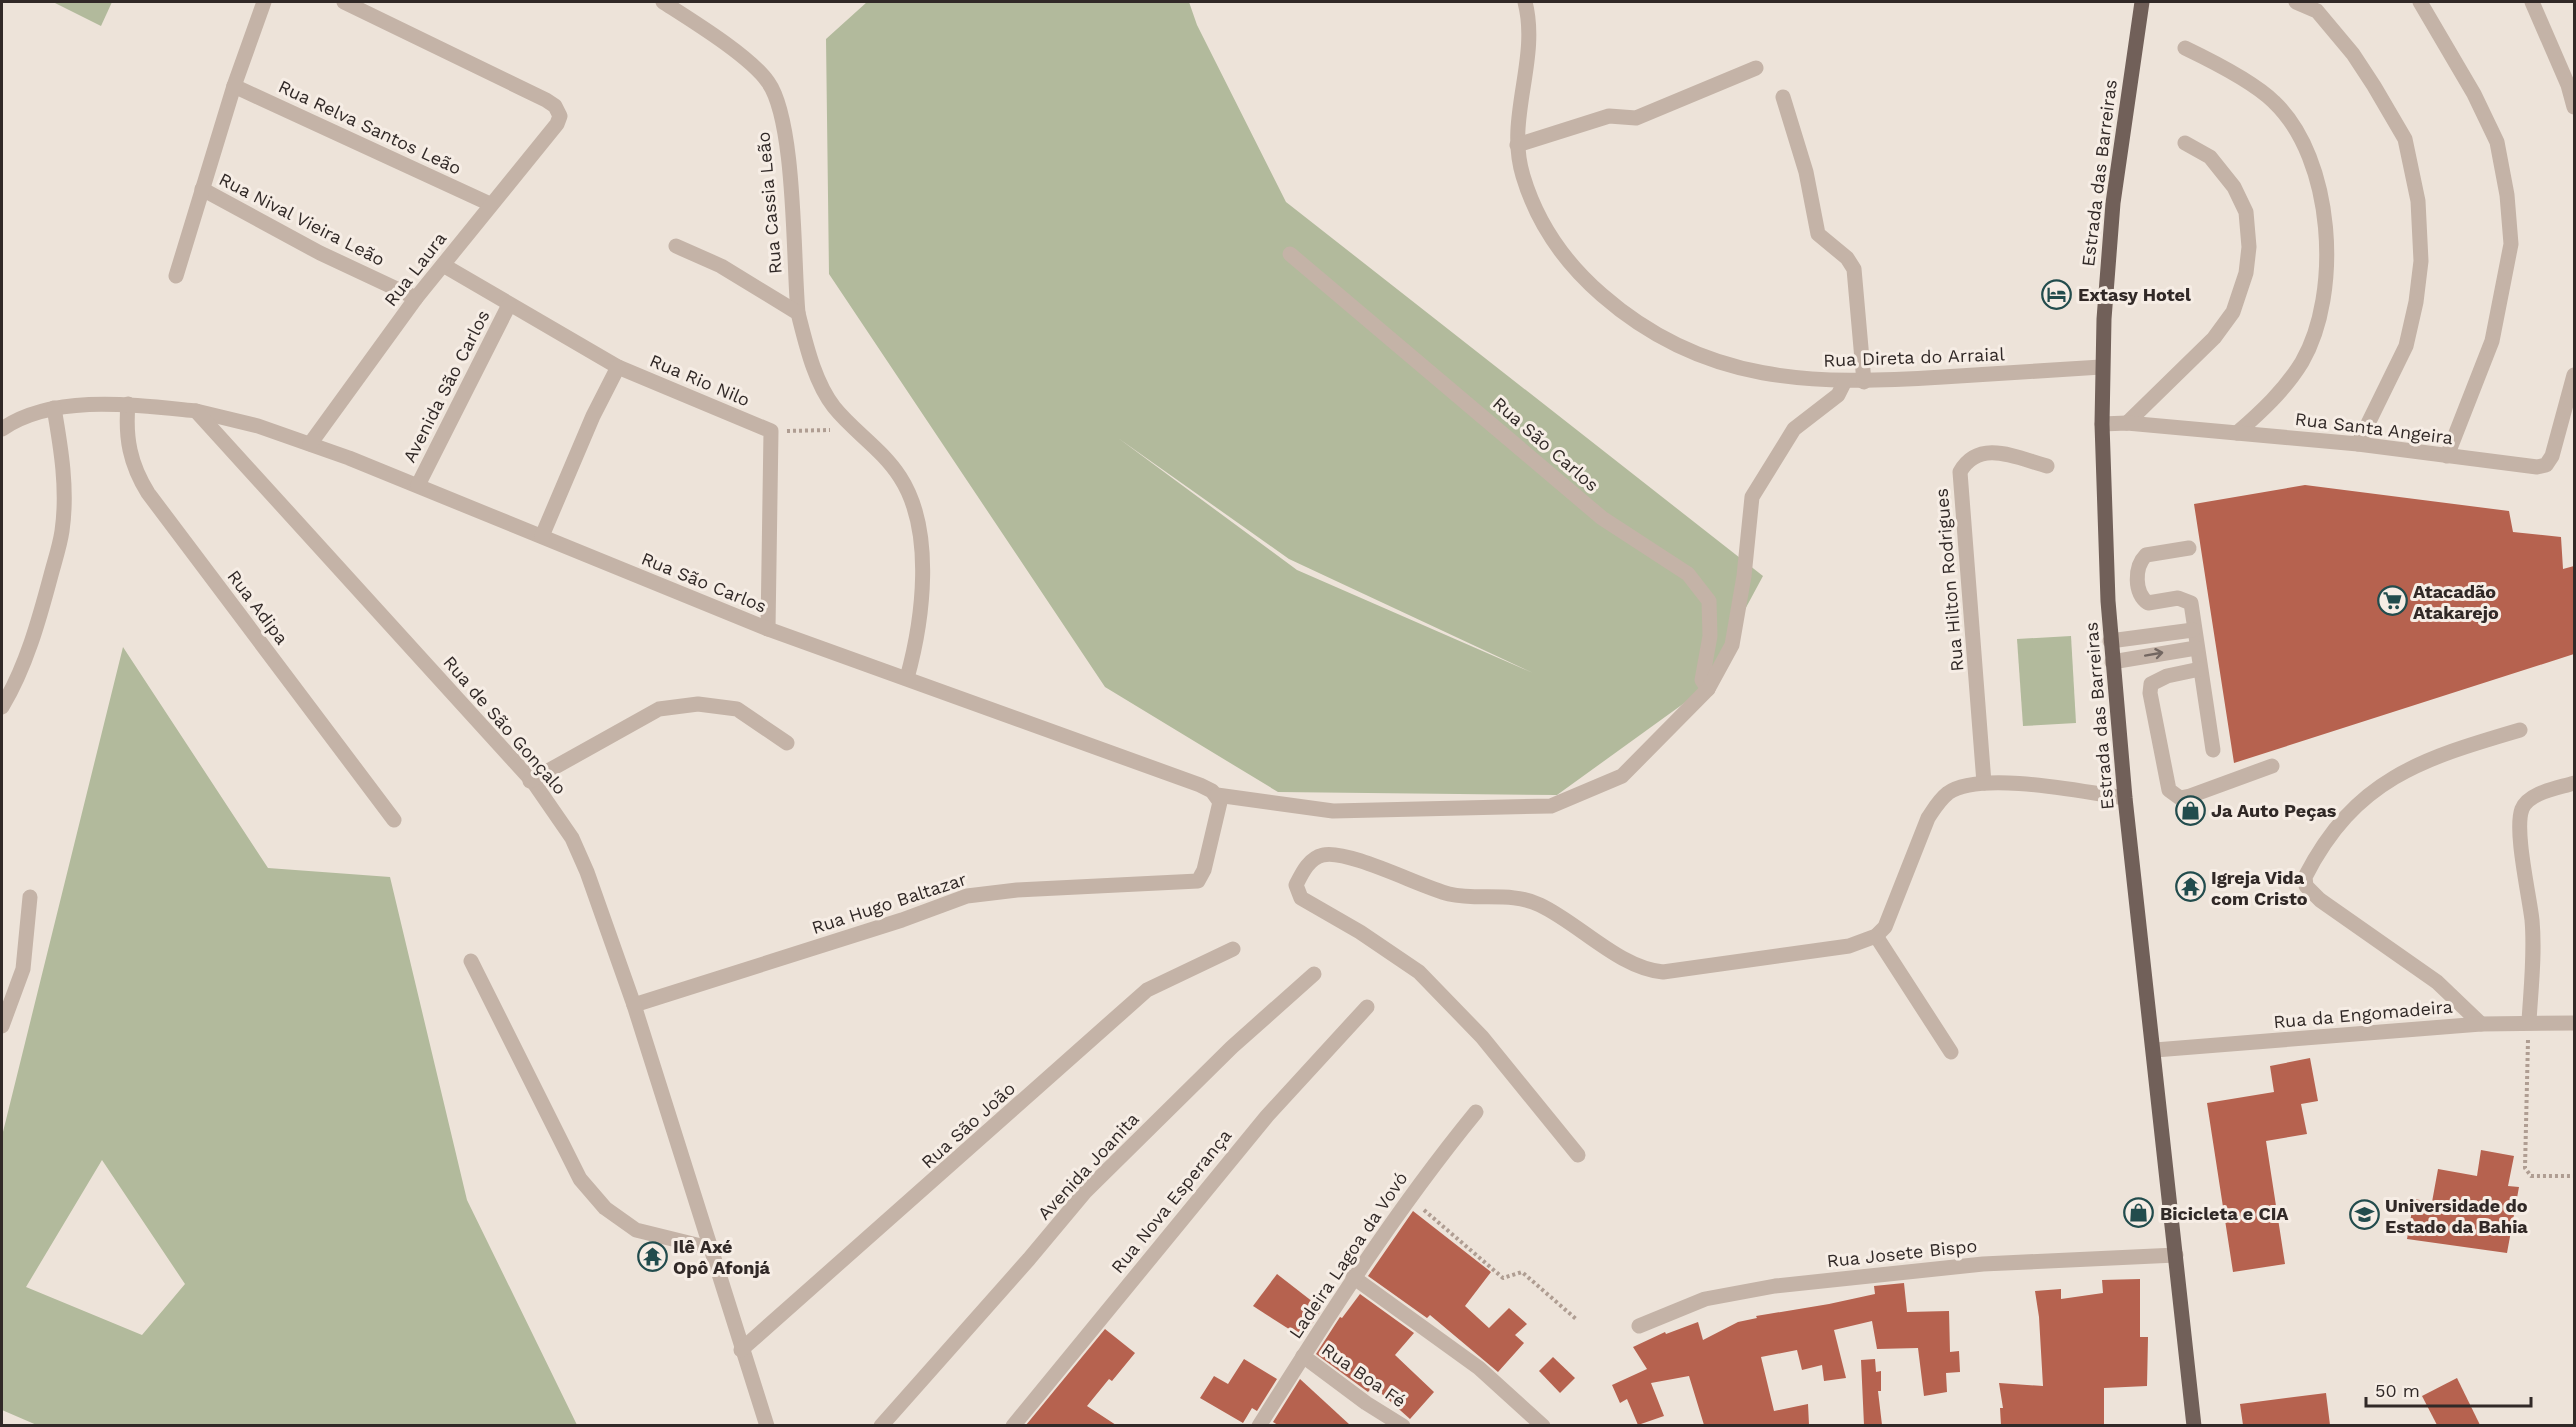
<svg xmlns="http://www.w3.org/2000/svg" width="2576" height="1427" font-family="'Work Sans',sans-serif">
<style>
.green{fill:#b2ba9c;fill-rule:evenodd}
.building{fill:#b6624f}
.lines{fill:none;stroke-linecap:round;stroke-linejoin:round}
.path{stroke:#af9d92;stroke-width:4;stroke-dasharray:3 3;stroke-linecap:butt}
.minor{stroke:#c4b3a7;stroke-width:15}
.major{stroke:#716059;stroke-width:15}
.oneway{stroke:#736761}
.labels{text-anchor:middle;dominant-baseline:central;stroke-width:6;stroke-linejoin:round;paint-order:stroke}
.street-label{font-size:18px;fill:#312927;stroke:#f6ede5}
.poi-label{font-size:18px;font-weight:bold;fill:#312927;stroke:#f6ede5;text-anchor:start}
</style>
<rect width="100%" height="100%" fill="#ede3d9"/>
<!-- green -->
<g class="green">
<polygon points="53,2 112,2 101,26"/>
<path d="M 867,2 L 1189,2 L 1197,25 L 1286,202 L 1763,576 L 1701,691 L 1557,795 L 1278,792 L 1105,687 L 829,274 L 826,39 ZM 1118,438 L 1289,559 L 1533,673 L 1297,570 Z"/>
<polygon points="2071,636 2076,723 2023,726 2017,639"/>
<path d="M 123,647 L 268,868 L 390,877 L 467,1200 L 577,1425 L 39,1426 L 2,1410 L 2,1136 ZM 102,1160 L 185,1284 L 142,1335 L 26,1287 Z"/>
</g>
<!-- building -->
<g class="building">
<polygon points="2305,485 2509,511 2513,532 2561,537 2563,569 2574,566 2574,654 2234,763 2194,504"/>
<polygon points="2310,1058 2318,1101 2301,1104 2307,1134 2266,1141 2285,1264 2233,1272 2207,1103 2274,1092 2270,1066"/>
<polygon points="2481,1150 2514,1156 2508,1186 2519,1187 2507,1253 2407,1239 2414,1199 2432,1202 2438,1169 2477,1176"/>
<polygon points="1413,1211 1491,1272 1465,1306 1489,1328 1509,1308 1527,1324 1515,1335 1524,1343 1498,1372 1430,1315 1427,1318 1368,1276"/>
<polygon points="1277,1274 1322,1309 1303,1338 1253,1306"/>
<polygon points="2140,1279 2140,1337 2148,1337 2147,1386 2104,1388 2104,1425 2001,1425 2000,1408 2003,1408 1999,1383 2043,1386 2039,1317 2035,1291 2061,1289 2061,1299 2103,1293 2102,1280"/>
<polygon points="1904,1283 1907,1312 1949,1311 1950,1352 1959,1351 1960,1372 1946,1373 1947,1392 1924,1396 1918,1348 1877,1349 1872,1321 1834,1330 1846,1378 1824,1381 1822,1365 1802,1370 1797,1350 1761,1357 1774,1411 1808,1404 1809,1425 1704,1425 1689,1376 1651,1383 1664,1416 1638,1425 1627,1399 1620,1403 1612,1385 1647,1369 1633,1347 1665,1332 1666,1334 1698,1322 1703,1340 1738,1322 1757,1318 1756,1316 1829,1304 1875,1294 1874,1286"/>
<polygon points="1360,1294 1414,1333 1395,1355 1434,1392 1410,1419 1373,1386 1368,1392 1316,1354 1340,1317 1342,1318"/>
<polygon points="1105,1329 1135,1353 1112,1381 1109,1379 1087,1406 1116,1425 1026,1425"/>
<polygon points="1553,1357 1575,1378 1560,1393 1539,1371"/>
<polygon points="1244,1359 1277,1379 1257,1411 1252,1408 1243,1423 1200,1398 1214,1376 1228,1384"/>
<polygon points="1875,1359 1876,1372 1881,1371 1881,1391 1878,1391 1882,1425 1864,1425 1861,1360"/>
<polygon points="2457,1378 2480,1425 2437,1425 2422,1396"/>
<polygon points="1300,1379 1350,1425 1278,1425 1273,1422"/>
<polygon points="2326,1393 2330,1425 2243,1425 2240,1404"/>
</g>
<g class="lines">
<!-- path -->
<g class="path">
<polyline points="787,431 830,430"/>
<polyline points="2528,1040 2525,1168 2531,1176 2574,1176"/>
<polyline points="1424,1210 1503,1278 1522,1272 1576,1319"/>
</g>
<!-- minor -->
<g class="minor">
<path d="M 663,2 C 691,20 750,56 768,82 C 796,121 793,260 798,313"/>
<path d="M 1525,2 C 1540,60 1505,118 1523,176 C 1537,223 1565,263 1602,295 C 1705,385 1814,385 1943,377 C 1996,374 2048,370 2101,367"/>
<polyline points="2296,2 2317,11 2353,54 2374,86 2405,139 2418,201 2421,261 2416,302 2406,346 2358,444"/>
<polyline points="2420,2 2474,94 2497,142 2507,195 2511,244 2492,341 2447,456"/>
<polyline points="2532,2 2568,85 2574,107"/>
<path d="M 2185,48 C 2210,60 2255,83 2274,102 C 2334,159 2342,293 2302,362 C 2285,390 2261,412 2237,433"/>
<polyline points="234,86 490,204"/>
<polyline points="1783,97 1806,172 1818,234 1847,258 1854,269 1864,382"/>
<polyline points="1517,145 1609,116 1636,118 1756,68"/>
<polyline points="202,189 320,253 416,298"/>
<path d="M 676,246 L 721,266 L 798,313 C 806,344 814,381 834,407 C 854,432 882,449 900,477 C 935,531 923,620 907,678"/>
<polyline points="1290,254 1602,518 1688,574 1709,601 1710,636 1702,680 1708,689"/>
<polyline points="443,265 618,367 771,431 768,629"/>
<polyline points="176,276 234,86 264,2"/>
<path d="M 128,404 C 125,438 130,464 148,493 L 394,820"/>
<polyline points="196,411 258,426 349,458 768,629 1200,785 1212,791 1220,802 1204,870 1198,881 1017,890 967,896 902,920 634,1005"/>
<polyline points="2127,423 2214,338 2233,312 2246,273 2249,247 2246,212 2234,187 2210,157 2185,143"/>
<polyline points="2102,424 2127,423 2358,444 2537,467 2546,465 2552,456 2574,375"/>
<path d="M 2,429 C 54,393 137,405 196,411 L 534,783 L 572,838 L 587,872 L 634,1005 L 767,1426"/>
<polyline points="310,444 416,298 557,124 560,116 555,106 546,100 344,2"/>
<polyline points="418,485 509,305"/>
<polyline points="542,536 593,416 618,367"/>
<path d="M 2189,548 L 2146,555 C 2134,567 2134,593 2148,603 L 2178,598 L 2191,603 L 2213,750"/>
<polyline points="2110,641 2193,630"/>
<polyline points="2112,662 2196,648"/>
<polyline points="2200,669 2167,676 2151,684 2150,693 2169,790 2180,798 2190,796 2272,766"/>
<path d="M 2,707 C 26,667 39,620 51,575 C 55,560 60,545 62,531 C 68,490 61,448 54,408"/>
<polyline points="530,781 659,709 698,704 737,709 787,743"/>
<path d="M 1984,783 L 1960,472 C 1979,438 2017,458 2047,466"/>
<polyline points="1217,795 1333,811 1551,806 1622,776 1708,689 1732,645 1744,576 1752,497 1794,429 1838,395 1845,381"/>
<polyline points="1876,936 1951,1052"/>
<polyline points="471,961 580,1179 605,1208 636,1230 709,1248"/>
<path d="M 2529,1021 C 2531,988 2535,953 2532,920 C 2529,894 2514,830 2522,809 C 2529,792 2559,788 2574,783"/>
<path d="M 2481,1024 L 2437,982 L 2320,900 L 2306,886 L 2305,877 C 2355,779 2421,759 2520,730"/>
<polyline points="2,1026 23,969 30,897"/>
<polyline points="2155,1050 2481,1024 2574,1023"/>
<path d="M 1578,1155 L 1482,1037 L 1419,972 L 1360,932 L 1301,898 L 1296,885 C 1302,873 1309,858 1323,855 C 1348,849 1421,887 1449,894 C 1479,901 1511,891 1540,905 C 1580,924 1619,968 1663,972 L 1849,946 L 1876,936 L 1885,927 L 1928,818 C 1934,809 1939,800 1948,793 C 1980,770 2085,792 2125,798"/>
<polyline points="1353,1277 1479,1368 1543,1426"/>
<polyline points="1639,1326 1705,1299 1775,1286 1983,1264 2176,1255"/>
<polyline points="741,1350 1147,990 1233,949"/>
<polyline points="1303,1356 1366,1403 1403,1426"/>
<polyline points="881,1426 1029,1259 1085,1192 1232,1047 1314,974"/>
<polyline points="1013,1426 1267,1116 1367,1007"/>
<path d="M 1259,1426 C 1327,1318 1395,1211 1476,1112"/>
</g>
<!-- major -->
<polyline class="major" points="2142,2 2113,203 2104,319 2102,424 2108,601 2125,798 2194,1426"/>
</g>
<!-- one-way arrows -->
<defs><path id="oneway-shaft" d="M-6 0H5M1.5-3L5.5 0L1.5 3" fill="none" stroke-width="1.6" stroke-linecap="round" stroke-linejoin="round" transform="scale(1.5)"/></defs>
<use class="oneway" href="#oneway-shaft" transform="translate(2154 654) rotate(-10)"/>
<!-- icons -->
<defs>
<symbol id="hotel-ring" viewBox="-11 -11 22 22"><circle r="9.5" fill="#f6ede5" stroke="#224c4d" stroke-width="1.5"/><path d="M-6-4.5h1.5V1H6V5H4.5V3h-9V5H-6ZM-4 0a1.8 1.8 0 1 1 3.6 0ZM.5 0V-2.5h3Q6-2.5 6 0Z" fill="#224c4d"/></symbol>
<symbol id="supermarket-ring" viewBox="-11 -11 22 22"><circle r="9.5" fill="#f6ede5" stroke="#224c4d" stroke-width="1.5"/><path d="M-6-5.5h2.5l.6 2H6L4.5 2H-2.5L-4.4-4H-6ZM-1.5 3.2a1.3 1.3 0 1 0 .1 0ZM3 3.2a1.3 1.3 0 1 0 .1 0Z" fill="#224c4d"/></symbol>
<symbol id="shop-ring" viewBox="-11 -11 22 22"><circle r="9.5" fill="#f6ede5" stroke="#224c4d" stroke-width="1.5"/><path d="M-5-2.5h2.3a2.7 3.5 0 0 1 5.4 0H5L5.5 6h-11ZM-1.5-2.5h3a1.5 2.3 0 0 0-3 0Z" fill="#224c4d"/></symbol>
<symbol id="temple-ring" viewBox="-11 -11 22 22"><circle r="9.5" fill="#f6ede5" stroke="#224c4d" stroke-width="1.5"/><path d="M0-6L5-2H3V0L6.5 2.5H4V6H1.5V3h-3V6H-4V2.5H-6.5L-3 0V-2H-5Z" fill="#224c4d"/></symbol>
<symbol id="university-ring" viewBox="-11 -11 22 22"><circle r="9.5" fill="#f6ede5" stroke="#224c4d" stroke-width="1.5"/><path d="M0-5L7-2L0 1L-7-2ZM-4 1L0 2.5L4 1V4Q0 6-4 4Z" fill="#224c4d"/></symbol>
</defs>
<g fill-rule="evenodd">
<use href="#hotel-ring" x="2040" y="278" width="33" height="33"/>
<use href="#supermarket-ring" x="2376" y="584" width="33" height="33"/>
<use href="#shop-ring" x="2174" y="794" width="33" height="33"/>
<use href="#temple-ring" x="2174" y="870" width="33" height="33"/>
<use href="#shop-ring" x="2122" y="1196" width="33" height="33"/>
<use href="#university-ring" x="2348" y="1198" width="33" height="33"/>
<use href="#temple-ring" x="636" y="1240" width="33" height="33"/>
</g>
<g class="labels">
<!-- street labels -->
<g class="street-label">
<text transform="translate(370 127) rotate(25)">Rua Relva Santos Leão</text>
<text transform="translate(2099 173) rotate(-83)">Estrada das Barreiras</text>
<text transform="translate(769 203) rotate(-95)">Rua Cassia Leão</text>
<text transform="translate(302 219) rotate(27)">Rua Nival Vieira Leão</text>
<text transform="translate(415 269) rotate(-52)">Rua Laura</text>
<text transform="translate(1914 357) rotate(-2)">Rua Direta do Arraial</text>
<text transform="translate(700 380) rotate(23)">Rua Rio Nilo</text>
<text transform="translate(446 386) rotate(-63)">Avenida São Carlos</text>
<text transform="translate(2374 428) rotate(7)">Rua Santa Angeira</text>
<text transform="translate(1546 444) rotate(41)">Rua São Carlos</text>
<text transform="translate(1949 580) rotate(-95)">Rua Hilton Rodrigues</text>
<text transform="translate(704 582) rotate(22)">Rua São Carlos</text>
<text transform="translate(258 607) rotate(53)">Rua Adipa</text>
<text transform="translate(2099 716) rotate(-95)">Estrada das Barreiras</text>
<text transform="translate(505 725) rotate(49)">Rua de São Gonçalo</text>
<text transform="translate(889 903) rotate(-18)">Rua Hugo Baltazar</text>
<text transform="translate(2363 1014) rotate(-5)">Rua da Engomadeira</text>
<text transform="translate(968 1125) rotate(-42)">Rua São João</text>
<text transform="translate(1088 1166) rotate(-47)">Avenida Joanita</text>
<text transform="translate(1171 1201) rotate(-51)">Rua Nova Esperança</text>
<text transform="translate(1902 1253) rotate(-6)">Rua Josete Bispo</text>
<text transform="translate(1348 1255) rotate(-56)">Ladeira Lagoa da Vovó</text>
<text transform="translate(1364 1375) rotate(35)">Rua Boa Fé</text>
</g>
<!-- poi labels -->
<g class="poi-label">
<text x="2078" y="294">Extasy Hotel</text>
<text x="2413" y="591">Atacadão<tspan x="2413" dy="21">Atakarejo</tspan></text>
<text x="2211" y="810">Ja Auto Peças</text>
<text x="2211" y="877">Igreja Vida<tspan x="2211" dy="21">com Cristo</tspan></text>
<text x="2385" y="1205">Universidade do<tspan x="2385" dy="21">Estado da Bahia</tspan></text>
<text x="2160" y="1213">Bicicleta e CIA</text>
<text x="673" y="1246">Ilê Axé<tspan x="673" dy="21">Opô Afonjá</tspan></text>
</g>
</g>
<!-- border -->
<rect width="2576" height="1427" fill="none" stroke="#312927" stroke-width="6"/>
<!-- scale -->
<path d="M2366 1397v9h165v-9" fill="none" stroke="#312927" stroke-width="3"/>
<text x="2375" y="1397" font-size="18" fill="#312927" stroke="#f6ede5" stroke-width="4.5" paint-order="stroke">50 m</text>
</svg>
